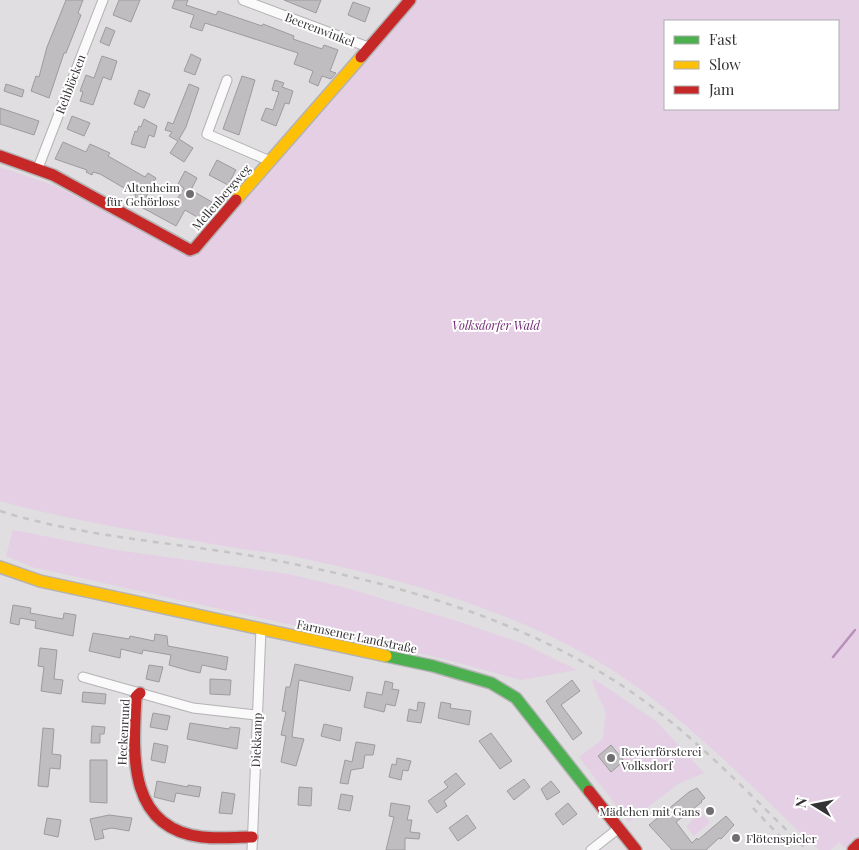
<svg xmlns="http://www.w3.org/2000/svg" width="859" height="850" font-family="'Playfair Display',serif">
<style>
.green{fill:#e4cfe4;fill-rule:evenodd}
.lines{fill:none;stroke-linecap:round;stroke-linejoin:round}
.stream{stroke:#b890ba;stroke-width:2.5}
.building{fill:#bfbdbf;stroke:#9d9b9d}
.street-casing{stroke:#b4b2b4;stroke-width:11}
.fast-casing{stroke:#b4b2b4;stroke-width:14}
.slow-casing{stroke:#b4b2b4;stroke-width:14}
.jam-casing{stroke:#b4b2b4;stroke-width:14}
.street{stroke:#fafafa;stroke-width:9}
.fast{stroke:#4caf50;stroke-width:11}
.slow{stroke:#ffc107;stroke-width:11}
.jam{stroke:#c62828;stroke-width:11}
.rail{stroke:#c6c5c6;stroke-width:2.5;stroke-dasharray:6 6;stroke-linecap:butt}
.poi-dot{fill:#706e70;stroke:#fff;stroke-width:2}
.labels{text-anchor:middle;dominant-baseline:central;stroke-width:4;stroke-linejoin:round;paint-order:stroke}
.street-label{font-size:12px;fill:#343234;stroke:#fff}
.poi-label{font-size:12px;fill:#343234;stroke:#fff;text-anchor:end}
.park-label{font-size:12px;font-style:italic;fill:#712a74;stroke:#fff}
</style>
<rect width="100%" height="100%" fill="#e0dee0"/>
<!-- green -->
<g class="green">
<path d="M 418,0 L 859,0 L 859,850 L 847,850 L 839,842 L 831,850 L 819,850 C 750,786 674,704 592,658 C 504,608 404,580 306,559 C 286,554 264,552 243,549 C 162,535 79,523 0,501 L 0,167 L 53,185 L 192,254 ZM 665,21 L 838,21 L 838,109 L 665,109 Z"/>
<polygon points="13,530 116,550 288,574 343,587 460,622 524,644 577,670 521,680 444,659 32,567 6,556"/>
<polygon points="594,679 656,721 704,773 678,784 629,822 579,757 603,739 606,712 592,682"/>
<polygon points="700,811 710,822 694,836 686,827"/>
</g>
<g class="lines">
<!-- stream -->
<polyline class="stream" points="833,657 855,630"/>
</g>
<!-- building -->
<g class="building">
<polygon points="66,0 83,0 78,13 81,15 66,53 64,53 49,98 31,91 36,76 39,77 47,47"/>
<polygon points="119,0 140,0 131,22 113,15"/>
<polygon points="175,0 188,0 186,5 216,15 218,11 262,26 263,24 294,36 293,39 322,49 324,45 338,50 330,71 336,73 331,79 322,76 318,86 309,82 313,71 294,64 298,53 205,23 202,31 190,27 194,15 172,8"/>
<polygon points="284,0 321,0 316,13"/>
<polygon points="353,2 370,8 365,22 348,15"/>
<polygon points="106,27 115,31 109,46 100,42"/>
<polygon points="191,54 201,59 195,75 184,71"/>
<polygon points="102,56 117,61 111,80 103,77 93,105 80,101 83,92 80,91 86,75 94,78"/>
<polygon points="242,76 255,80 239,135 223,129"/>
<polygon points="275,80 284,83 282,87 293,91 289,104 285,103 276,126 261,120 266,108 273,110 279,92 272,90"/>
<polygon points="6,84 24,90 22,97 4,91"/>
<polygon points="189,84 199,88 186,127 179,139 193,148 184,162 170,153 178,141 169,136 172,132 165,130 168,122 173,124"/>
<polygon points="139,90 150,94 144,108 134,104"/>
<polygon points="0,108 39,121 34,135 0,124"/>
<polygon points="72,116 90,123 84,136 67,129"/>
<polygon points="144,119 157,126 154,137 149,135 145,148 131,144 135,131 137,132 139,126 141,127"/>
<polygon points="63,142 86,152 90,144 110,153 108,156 145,177 148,173 156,178 146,197 162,206 165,199 174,204 184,188 178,184 185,171 197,178 191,190 212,202 202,220 185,210 176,226 132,202 136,195 100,174 93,172 92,175 86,172 87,170 55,159"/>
<polygon points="217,160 236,170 228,185 209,175"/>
<polygon points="13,605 31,608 30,613 63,619 64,613 76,615 73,636 35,628 36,621 20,618 19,625 10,623"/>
<polygon points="93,633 129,639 130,636 154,641 155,634 167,636 168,646 228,657 226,670 202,665 200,673 190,671 169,665 171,655 143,650 142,654 121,649 120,658 89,651"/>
<polygon points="40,648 57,650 54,679 63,680 61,694 41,691 44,667 38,666"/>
<polygon points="295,664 353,677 350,691 299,680 292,737 304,739 296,766 281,762 286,736 281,735 286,712 282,711 286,687 290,687"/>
<polygon points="149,665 163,667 159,682 146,679"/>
<polygon points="210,679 231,680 230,695 210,694"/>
<polygon points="572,680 580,691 561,705 582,733 573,740 546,701"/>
<polygon points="385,681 393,683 392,689 399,690 395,706 386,704 384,712 364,707 367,692 382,695"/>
<polygon points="83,692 106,694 105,704 82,702"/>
<polygon points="418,702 425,703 421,723 407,721 409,709 417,711"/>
<polygon points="441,702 451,704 450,708 471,711 469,725 438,718"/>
<polygon points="153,713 170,716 167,730 150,727"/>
<polygon points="190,723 229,729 230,727 240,728 237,749 187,739"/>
<polygon points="324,724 342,728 340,741 321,736"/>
<polygon points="92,726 105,727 104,734 100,734 100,743 91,743"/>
<polygon points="43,728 54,729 52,754 61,755 60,769 50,768 48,787 38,786"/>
<polygon points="491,733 512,761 500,769 479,741"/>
<polygon points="356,742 375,745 373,755 365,755 363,768 351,770 348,784 340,783 345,760 352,762"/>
<polygon points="154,743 168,746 165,763 151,760"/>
<polygon points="611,745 624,761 611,772 598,756"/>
<polygon points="397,758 411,761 408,771 403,770 401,780 389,777 392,764 396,765"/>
<polygon points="90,760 107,760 107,803 90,802"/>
<polygon points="456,773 465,784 444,801 447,806 437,813 428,801 448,787 444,782"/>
<polygon points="524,779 530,787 514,800 507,791"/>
<polygon points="157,781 188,787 188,785 201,787 199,797 176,793 174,802 154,797"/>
<polygon points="551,781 560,792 547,800 541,789"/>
<polygon points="299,787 312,788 311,806 298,805"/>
<polygon points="697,788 705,798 701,801 702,802 676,822 692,843 697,838 698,840 726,816 734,825 721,839 719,838 706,850 672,850 649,825 689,792"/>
<polygon points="222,792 235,794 232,814 219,813"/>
<polygon points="341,794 353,796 350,811 338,809"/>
<polygon points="391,803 410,806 407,820 412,820 410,832 420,833 419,839 405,838 405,850 386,850 394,817 389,816"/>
<polygon points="568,803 577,814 563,825 555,814"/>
<polygon points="109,815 132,818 129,831 112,828 102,830 104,838 95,840 90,819"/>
<polygon points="467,815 476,828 458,841 449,828"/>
<polygon points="47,818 61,820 58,837 44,834"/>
</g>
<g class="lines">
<defs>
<g id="street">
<polyline points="243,0 368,47"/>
<polyline points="227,80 207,134 270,161"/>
<polyline points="38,168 103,0"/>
<polyline points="83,677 193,708 256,715"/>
<polyline points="252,850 261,629"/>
<polyline points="591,850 619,828"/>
</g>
<polyline id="fast" points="386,656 433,666 491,683 516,698 589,791"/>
<g id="slow">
<polyline points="236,200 361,57"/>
<polyline points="0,567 40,581 386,656"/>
</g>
<g id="jam">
<polyline points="361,57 410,0"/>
<polyline points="0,156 53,175 190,250 195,248 236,200"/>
<path d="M 140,693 L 136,697 C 133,754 127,828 202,837 C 219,839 236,837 252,837"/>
<polyline points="589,791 636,850"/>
<polyline points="853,850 859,844"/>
</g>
</defs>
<!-- street casing -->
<use href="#street" class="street-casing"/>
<!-- fast casing -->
<use href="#fast" class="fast-casing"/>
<!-- slow casing -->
<use href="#slow" class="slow-casing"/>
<!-- jam casing -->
<use href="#jam" class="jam-casing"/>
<!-- street -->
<use href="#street" class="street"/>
<!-- fast -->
<use href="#fast" class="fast"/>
<!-- slow -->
<use href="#slow" class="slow"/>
<!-- jam -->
<use href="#jam" class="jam"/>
<!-- rail -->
<g class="rail">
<path d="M 0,511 C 83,537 172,542 258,557 C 391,582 528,618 640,698 C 701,742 753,798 807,850"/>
<polyline points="753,808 793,850"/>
</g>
</g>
<!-- markers -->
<g class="poi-dot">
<circle cx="190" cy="194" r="5"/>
<circle cx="611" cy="758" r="5"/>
<circle cx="710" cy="811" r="5"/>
<circle cx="736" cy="838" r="5"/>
</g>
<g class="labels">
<!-- street labels -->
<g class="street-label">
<text transform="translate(320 29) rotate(21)">Beerenwinkel</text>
<text transform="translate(70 84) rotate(-69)">Rehblöcken</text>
<text transform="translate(221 197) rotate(-49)">Mellenbergweg</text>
<text transform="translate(357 636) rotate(12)">Farmsener Landstraße</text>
<text transform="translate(123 732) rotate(-87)">Heckenrund</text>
<text transform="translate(256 740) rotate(-88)">Diekkamp</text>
</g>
<!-- poi labels -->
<g class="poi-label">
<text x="180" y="187">Altenheim<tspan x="180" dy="14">für Gehörlose</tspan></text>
<text x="621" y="751" text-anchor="start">Revierförsterei<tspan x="621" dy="14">Volksdorf</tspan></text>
<text x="700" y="811">Mädchen mit Gans</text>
<text x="746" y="838" text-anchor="start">Flötenspieler</text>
</g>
<!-- park labels -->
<g class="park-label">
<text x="496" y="325">Volksdorfer Wald</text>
</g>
</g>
<!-- legend -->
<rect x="664" y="20" width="175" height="90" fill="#ffffff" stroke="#aeadae"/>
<rect x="674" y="36" width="25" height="8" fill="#4caf50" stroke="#aeadae"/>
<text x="709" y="45" font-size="15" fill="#343234">Fast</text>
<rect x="674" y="61" width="25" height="8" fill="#ffc107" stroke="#aeadae"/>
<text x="709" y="70" font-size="15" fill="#343234">Slow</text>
<rect x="674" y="86" width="25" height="8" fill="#c62828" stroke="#aeadae"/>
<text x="709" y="95" font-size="15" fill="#343234">Jam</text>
<!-- north arrow -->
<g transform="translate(814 805) rotate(280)" stroke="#ffffff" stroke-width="4" paint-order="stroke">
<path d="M0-4L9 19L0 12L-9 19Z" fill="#343234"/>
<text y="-8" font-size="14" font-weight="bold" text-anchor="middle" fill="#343234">N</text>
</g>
</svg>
